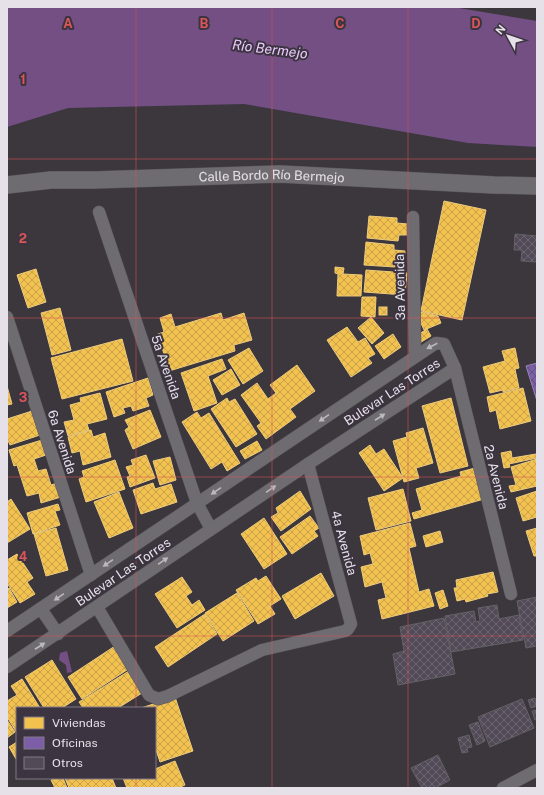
<svg xmlns="http://www.w3.org/2000/svg" width="544" height="795" font-family="'Public Sans',sans-serif">
<style>
.water{fill:#734f84}
.homes{fill:url(#homes-cross-hatch);stroke:#eecb7c}
.offices{fill:url(#offices-cross-hatch);stroke:#9b85bb}
.building{fill:url(#building-cross-hatch);stroke:#646166}
.lines{fill:none;stroke-linecap:round;stroke-linejoin:round}
.minor-casing{stroke:#59565c;stroke-width:13}
.secondary-casing{stroke:#59565c;stroke-width:18}
.minor{stroke:#6f6c71;stroke-width:12}
.secondary{stroke:#6f6c71;stroke-width:17}
.oneway{fill:#bcb8bf}
.grid{fill:none;stroke:#da5658;stroke-width:1;stroke-opacity:0.55}
.labels{text-anchor:middle;dominant-baseline:central;stroke-width:4;stroke-linejoin:round;paint-order:stroke}
.street-label{font-size:13px;fill:#e6e1e9;stroke:#3c3440}
.water-label{font-size:14px;font-style:italic;fill:#eac8fb;stroke:#3c3440}
.grid-label{font-size:13px;text-anchor:middle;font-weight:bold;fill:#da5658;stroke:#3c3440;stroke-width:4;stroke-linejoin:round;paint-order:stroke}
</style>
<defs>
<pattern id="homes-cross-hatch" width="8" height="8" patternUnits="userSpaceOnUse"><rect width="8" height="8" fill="#f2c14e"/><path d="M0 0l8 8M0 8l8-8" fill="none" stroke="#c7a24c"/></pattern>
<pattern id="offices-cross-hatch" width="8" height="8" patternUnits="userSpaceOnUse"><rect width="8" height="8" fill="#7b5ea7"/><path d="M0 0l8 8M0 8l8-8" fill="none" stroke="#605176"/></pattern>
<pattern id="building-cross-hatch" width="8" height="8" patternUnits="userSpaceOnUse"><rect width="8" height="8" fill="#534a58"/><path d="M0 0l8 8M0 8l8-8" fill="none" stroke="#6c6470"/></pattern>
</defs>
<rect width="100%" height="100%" fill="#3b373d"/>
<!-- water -->
<g class="water">
<polygon points="7,7 453,7 537,21 537,147 468,143 244,104 68,108 7,127"/>
<polygon points="67,651 72,672 67,673 66,665 59,660 60,653"/>
</g>
<!-- homes -->
<g class="homes">
<polygon points="444,201 486,210 462,320 421,311"/>
<polygon points="369,216 397,218 397,223 408,224 407,235 399,235 398,241 367,238"/>
<polygon points="366,242 394,245 394,250 405,251 404,262 395,261 395,267 364,265"/>
<polygon points="335,267 344,268 343,274 362,275 361,296 337,296 338,274 335,273"/>
<polygon points="36,269 46,302 28,308 17,275"/>
<polygon points="366,270 407,273 405,295 364,292"/>
<polygon points="362,297 376,297 375,317 361,316"/>
<rect x="379" y="307" width="8" height="8"/>
<polygon points="60,308 71,350 52,355 41,313"/>
<polygon points="423,312 438,316 441,323 424,330 417,314"/>
<polygon points="221,313 223,320 244,313 252,340 234,345 235,351 169,371 158,334 164,332 160,318 171,314 175,327"/>
<polygon points="371,317 384,333 372,344 358,328"/>
<polygon points="347,327 358,342 365,338 375,354 368,358 372,363 351,377 327,340"/>
<polygon points="427,329 431,336 418,344 414,337"/>
<polygon points="393,334 401,347 384,359 375,346"/>
<polygon points="122,339 133,381 62,399 51,358"/>
<polygon points="249,348 263,371 243,384 228,360"/>
<polygon points="515,348 519,368 515,369 519,388 503,392 503,390 490,393 483,367 505,361 502,351"/>
<polygon points="222,359 226,369 208,376 217,403 194,411 181,373"/>
<polygon points="297,365 315,391 290,409 296,417 266,439 257,426 261,423 241,395 257,383 268,399 276,393 270,385"/>
<polygon points="231,369 240,385 222,395 213,380"/>
<polygon points="148,378 153,395 146,398 149,406 133,411 131,406 123,408 125,413 114,417 106,392"/>
<polygon points="7,386 12,404 7,405"/>
<polygon points="523,388 531,421 500,429 496,410 490,412 487,397"/>
<polygon points="100,393 107,419 87,424 89,430 68,436 64,422 74,420 70,405 81,402 80,398"/>
<polygon points="227,398 229,402 235,399 257,434 236,447 211,409"/>
<polygon points="451,398 468,466 440,473 422,406"/>
<polygon points="150,410 161,437 133,449 125,430 129,427 125,420"/>
<polygon points="32,411 40,435 10,445 7,438 7,419"/>
<polygon points="197,412 201,418 209,413 240,463 227,471 222,462 211,469 182,422"/>
<polygon points="423,428 433,463 416,468 419,478 404,482 393,441 407,437 406,433"/>
<polygon points="91,430 93,437 105,433 111,457 83,465 80,451 72,453 68,437"/>
<polygon points="42,440 46,455 34,459 38,471 46,469 51,485 57,483 61,497 41,503 39,493 27,496 17,465 14,466 9,450"/>
<polygon points="257,441 262,450 245,459 240,451"/>
<polygon points="370,445 376,454 384,449 403,478 384,491 359,453"/>
<polygon points="511,451 512,458 536,454 537,458 509,464 510,467 504,468 501,453"/>
<polygon points="146,455 155,478 130,487 127,477 130,476 126,467 133,465 131,460"/>
<polygon points="170,457 176,480 160,485 153,461"/>
<polygon points="537,459 537,486 511,492 509,486 516,485 511,467"/>
<polygon points="115,460 125,489 86,502 79,479 84,477 82,471"/>
<polygon points="475,468 484,499 414,519 412,513 422,510 416,489 461,476 460,472"/>
<polygon points="153,483 155,489 171,484 177,502 141,514 133,490"/>
<polygon points="403,489 411,521 376,530 368,498"/>
<polygon points="300,491 311,509 281,531 271,517 278,513 276,508"/>
<polygon points="537,491 537,517 523,521 516,498"/>
<polygon points="119,492 133,528 109,538 94,502"/>
<polygon points="11,499 30,529 7,543 7,502"/>
<polygon points="58,504 60,510 55,511 60,525 33,534 27,513"/>
<polygon points="310,516 319,528 314,531 318,536 292,554 280,537"/>
<polygon points="264,518 287,554 264,569 241,534"/>
<polygon points="410,523 416,546 409,548 419,592 429,589 434,606 382,619 378,600 386,598 382,582 365,587 361,567 373,564 370,553 364,555 360,536"/>
<polygon points="56,528 68,570 46,576 34,534"/>
<polygon points="537,528 537,556 534,556 526,531"/>
<polygon points="440,531 443,542 426,547 423,536"/>
<polygon points="17,554 33,578 27,582 35,594 20,603 7,583 7,560"/>
<polygon points="493,572 498,592 487,594 488,596 466,602 465,599 457,601 454,588 457,588 456,580"/>
<polygon points="321,573 334,596 295,619 282,596"/>
<polygon points="266,576 281,599 270,606 275,614 258,624 236,590 256,578 258,581"/>
<polygon points="182,577 192,592 186,596 192,605 199,600 205,610 177,628 155,594"/>
<polygon points="7,588 8,589 9,588 17,602 7,608"/>
<polygon points="443,590 448,606 440,609 435,593"/>
<polygon points="237,593 254,621 223,641 205,613"/>
<polygon points="205,614 217,634 168,667 155,647"/>
<polygon points="115,646 130,668 82,699 68,677"/>
<polygon points="52,660 76,699 62,708 44,708 25,677"/>
<polygon points="129,671 142,693 118,708 83,708 79,702"/>
<polygon points="22,679 40,708 17,708 17,733 7,717 7,701 17,695 11,686"/>
<polygon points="175,697 193,751 160,762 155,747 155,708 141,708"/>
<polygon points="7,720 15,732 7,738"/>
<polygon points="17,742 17,758 16,759 9,747"/>
<polygon points="175,761 185,785 178,788 127,788 123,778 155,778 155,769"/>
<polygon points="57,778 63,778 67,788 55,788 51,780"/>
<polygon points="65,778 112,778 116,788 69,788"/>
</g>
<!-- offices -->
<polygon class="offices" points="537,363 537,401 526,366"/>
<!-- building -->
<g class="building">
<polygon points="515,234 537,236 537,262 521,261 522,250 514,250"/>
<polygon points="537,597 537,646 526,648 517,601"/>
<polygon points="497,605 499,619 519,615 523,640 451,652 445,616 474,611 476,622 480,621 478,608"/>
<polygon points="444,618 455,674 398,685 393,654 404,651 400,627"/>
<polygon points="535,698 537,706 531,708 528,700"/>
<polygon points="522,699 534,728 490,747 478,717"/>
<polygon points="537,710 537,719 535,720 532,711"/>
<polygon points="478,722 485,741 477,745 469,725"/>
<polygon points="469,735 472,747 467,748 468,752 462,753 458,738"/>
<polygon points="438,755 450,780 435,788 422,788 411,768"/>
</g>
<g class="lines">
<defs>
<g id="minor">
<polyline points="99,212 197,503 211,529"/>
<polyline points="413,217 415,356"/>
<polyline points="7,317 91,575"/>
<polyline points="97,607 149,695 158,699 168,696 262,650 345,631 348,629 351,624 308,464"/>
<polyline points="41,609 58,634"/>
<polyline points="7,631 436,343 444,344 455,368 511,594"/>
<polyline points="7,667 308,464 455,368"/>
<polyline points="503,788 537,770"/>
</g>
<g id="secondary">
<path id="s1" d="M 7,185 L 51,180 L 94,180 L 280,174 L 494,185 L 537,186"/>
</g>
</defs>
<!-- minor casing -->
<use href="#minor" class="minor-casing"/>
<!-- secondary casing -->
<use href="#secondary" class="secondary-casing"/>
<!-- minor -->
<use href="#minor" class="minor"/>
<!-- secondary -->
<use href="#secondary" class="secondary"/>
</g>
<!-- one-way arrows -->
<defs><path id="oneway-solid" d="M-6-.8H1V-3.2L6.5 0L1 3.2V.8H-6Z"/></defs>
<g class="oneway">
<use href="#oneway-solid" transform="translate(432 346) rotate(153)"/>
<use href="#oneway-solid" transform="translate(380 417) rotate(-33)"/>
<use href="#oneway-solid" transform="translate(324 418) rotate(146)"/>
<use href="#oneway-solid" transform="translate(271 489) rotate(-34)"/>
<use href="#oneway-solid" transform="translate(216 491) rotate(146)"/>
<use href="#oneway-solid" transform="translate(163 561) rotate(-34)"/>
<use href="#oneway-solid" transform="translate(108 563) rotate(146)"/>
<use href="#oneway-solid" transform="translate(59 597) rotate(145)"/>
<use href="#oneway-solid" transform="translate(40 646) rotate(-33)"/>
</g>
<!-- grid -->
<path class="grid" d="M 136,7 L 136,708M 272,7 L 272,788M 408,7 L 408,788M 7,159 L 537,159M 7,318 L 537,318M 7,477 L 537,477M 7,636 L 537,636M 136,778 L 136,788"/>
<g class="labels">
<!-- street labels -->
<g class="street-label">
<text stroke="none"><textPath href="#s1" startOffset="265">Calle Bordo Río Bermejo</textPath></text>
<text transform="translate(400 287) rotate(-91)">3a Avenida</text>
<text transform="translate(166 367) rotate(71)">5a Avenida</text>
<text transform="translate(392 392) rotate(-33)">Bulevar Las Torres</text>
<text transform="translate(62 442) rotate(72)">6a Avenida</text>
<text transform="translate(496 477) rotate(76)">2a Avenida</text>
<text transform="translate(344 543) rotate(75)">4a Avenida</text>
<text transform="translate(123 572) rotate(-34)">Bulevar Las Torres</text>
</g>
<!-- water labels -->
<g class="water-label">
<text transform="translate(270 49) rotate(7)">Río Bermejo</text>
</g>
</g>
<g class="grid-label">
<text x="68" y="28">A</text>
<text x="204" y="28">B</text>
<text x="340" y="28">C</text>
<text x="476" y="28">D</text>
<text x="23" y="84">1</text>
<text x="23" y="243">2</text>
<text x="23" y="402">3</text>
<text x="23" y="561">4</text>
</g>
<!-- border -->
<rect width="544" height="795" fill="none" stroke="#e6e1e9" stroke-width="16"/>
<!-- legend -->
<rect x="16" y="707" width="140" height="72" fill="#3c3440" stroke="#807984"/>
<rect x="24" y="717" width="20" height="12" fill="#f2c14e" stroke="#807984"/>
<text x="52" y="727" font-size="12" fill="#e6e1e9">Viviendas</text>
<rect x="24" y="737" width="20" height="12" fill="#7b5ea7" stroke="#807984"/>
<text x="52" y="747" font-size="12" fill="#e6e1e9">Oficinas</text>
<rect x="24" y="757" width="20" height="12" fill="#534a58" stroke="#807984"/>
<text x="52" y="767" font-size="12" fill="#e6e1e9">Otros</text>
<!-- north arrow -->
<g transform="translate(508 36) rotate(310)" stroke="#3c3440" stroke-width="3" paint-order="stroke">
<path d="M0-3L7 15L0 10L-7 15Z" fill="#e6e1e9"/>
<text y="-6" font-size="11" font-weight="bold" text-anchor="middle" fill="#e6e1e9">N</text>
</g>
</svg>
